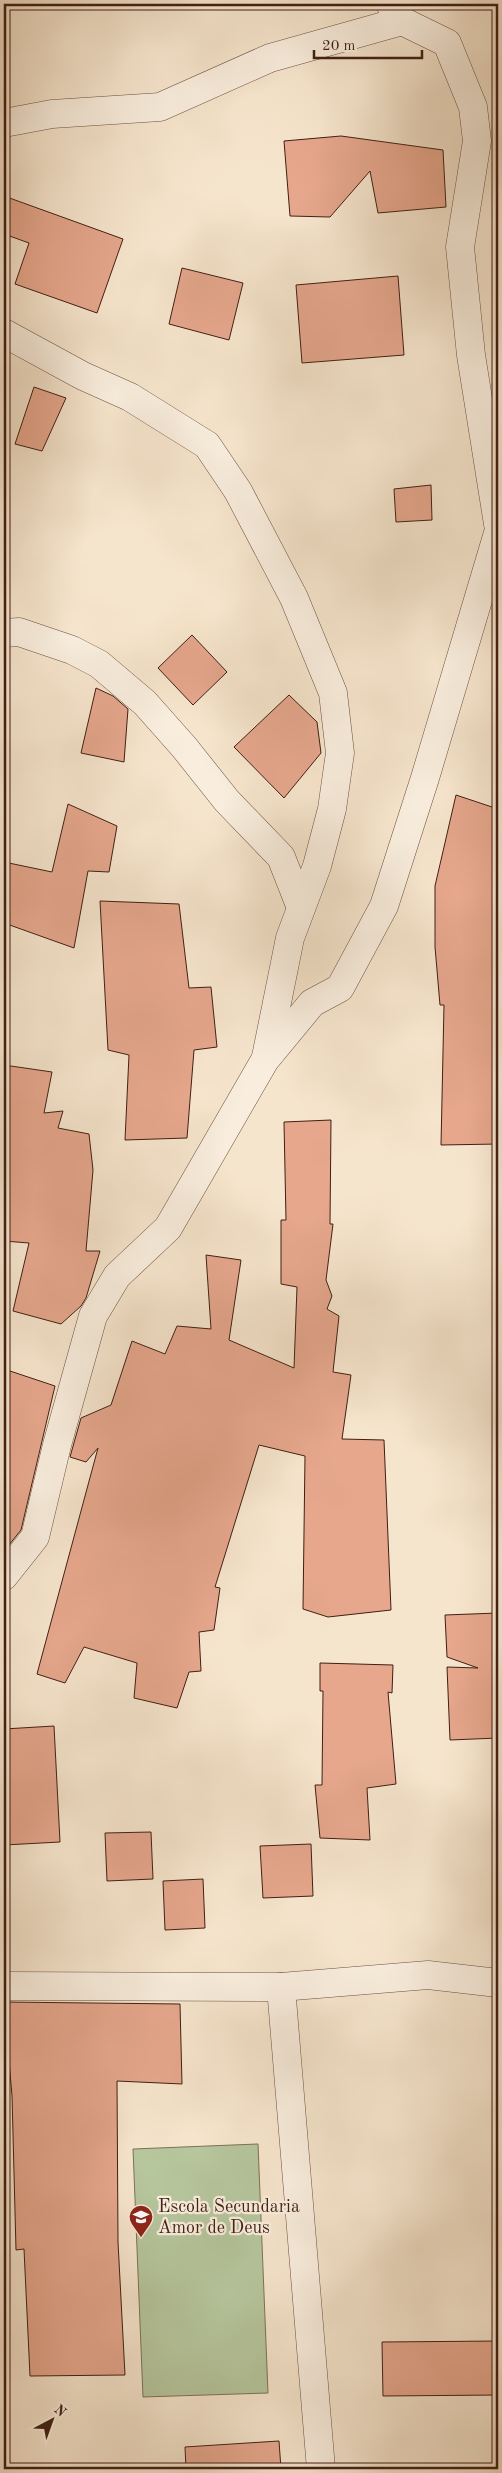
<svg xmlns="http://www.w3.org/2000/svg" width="502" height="2473" font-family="'Old Standard TT',serif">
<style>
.green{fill:#b6c69d;stroke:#7b7258}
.building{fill:#e6a78d;stroke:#401f14}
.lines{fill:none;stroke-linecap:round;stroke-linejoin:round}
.street-casing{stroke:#6e5042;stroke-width:29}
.street{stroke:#f9eede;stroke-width:28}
.labels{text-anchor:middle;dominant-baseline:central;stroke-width:4.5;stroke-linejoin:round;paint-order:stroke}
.poi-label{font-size:18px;fill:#401f14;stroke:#f9eede;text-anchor:start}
</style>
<rect width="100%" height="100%" fill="#f6e5cd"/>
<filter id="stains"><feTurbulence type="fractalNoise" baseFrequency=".004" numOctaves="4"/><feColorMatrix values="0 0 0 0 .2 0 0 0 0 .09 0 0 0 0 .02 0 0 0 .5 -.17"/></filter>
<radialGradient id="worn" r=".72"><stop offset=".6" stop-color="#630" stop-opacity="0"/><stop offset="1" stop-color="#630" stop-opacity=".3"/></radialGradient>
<!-- green -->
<polygon class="green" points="258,2144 268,2393 143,2397 133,2149"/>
<!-- building -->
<g class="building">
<polygon points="341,136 443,150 446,207 378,213 370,171 330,217 290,216 284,141"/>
<polygon points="4,196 123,239 97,313 15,284 29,243 4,234"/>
<polygon points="182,268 243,283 229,340 169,324"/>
<polygon points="398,276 404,355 302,363 296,285"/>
<polygon points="34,387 66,398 42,451 15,444"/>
<polygon points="431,485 432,520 396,522 394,489"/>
<polygon points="192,635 227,672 193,705 158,668"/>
<polygon points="96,688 113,696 128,709 124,762 81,753"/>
<polygon points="289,695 317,722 321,753 284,798 234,747"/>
<polygon points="456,795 498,809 498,1144 441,1145 444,1005 440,1005 435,947 435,886"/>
<polygon points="68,804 117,826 109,872 88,871 74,948 4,923 4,862 52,872"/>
<polygon points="100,901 179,904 189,988 211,987 217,1047 194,1050 187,1138 125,1140 129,1055 108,1050"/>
<polygon points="4,1065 52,1072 44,1113 63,1111 58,1128 89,1134 93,1170 86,1251 100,1251 86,1298 81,1306 61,1324 13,1311 29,1243 4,1241"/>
<polygon points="331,1120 330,1224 333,1224 326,1280 332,1296 327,1309 339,1316 333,1372 351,1375 342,1439 384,1440 391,1610 328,1617 303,1609 305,1456 259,1445 215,1587 220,1588 214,1630 199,1632 201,1671 189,1672 177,1708 134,1698 137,1663 84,1647 65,1683 37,1674 98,1448 86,1462 70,1457 81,1418 111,1405 132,1341 165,1354 177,1326 211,1329 206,1255 241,1260 229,1340 294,1368 297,1287 281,1284 281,1220 286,1220 284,1122"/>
<polygon points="4,1369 55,1386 21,1530 4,1551"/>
<polygon points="498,1613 498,1738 450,1740 447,1667 478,1668 447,1657 445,1615"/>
<polygon points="320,1663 393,1665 392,1693 388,1692 396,1784 367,1788 370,1840 320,1838 315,1785 322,1785 323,1691 320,1691"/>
<polygon points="54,1726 60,1842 4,1845 4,1729"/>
<polygon points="151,1832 153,1879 107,1881 105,1833"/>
<polygon points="311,1844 313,1896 263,1898 260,1846"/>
<polygon points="203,1879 205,1928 165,1930 163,1881"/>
<polygon points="4,2002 180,2004 182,2084 117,2081 118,2242 125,2375 30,2376 24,2249 16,2250 12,2096"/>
<polygon points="498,2341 498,2395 383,2396 382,2342"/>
<polygon points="279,2441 281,2469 186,2469 185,2447"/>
</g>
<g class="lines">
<defs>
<g id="street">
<polyline points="402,21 447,43 473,107 477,141 460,247 471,355 498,524"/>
<polyline points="4,123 52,114 160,107 270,58 402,21 390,4"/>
<polyline points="4,333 83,376 130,397 207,445 238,491 294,598 333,693 340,753 332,809 317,866 290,938 266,1057"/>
<polyline points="4,633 19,632 72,650 99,664 145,703 184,747 227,801 281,857 301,908"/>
<polyline points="4,1576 35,1537 57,1445 93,1316 117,1276 168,1228 265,1060 312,1003 340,988 384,906 425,778 498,533"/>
<polyline points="4,1986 281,1987 428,1975 498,1983"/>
<polyline points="281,1987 321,2469"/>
</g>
</defs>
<!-- street casing -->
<use href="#street" class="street-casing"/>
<!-- street -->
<use href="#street" class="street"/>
</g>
<!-- icons -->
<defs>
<symbol id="school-pin" viewBox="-11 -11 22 30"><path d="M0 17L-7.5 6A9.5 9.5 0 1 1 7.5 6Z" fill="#8f2418" stroke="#f9eede"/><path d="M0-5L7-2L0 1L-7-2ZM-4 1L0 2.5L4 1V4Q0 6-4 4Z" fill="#fff"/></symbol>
</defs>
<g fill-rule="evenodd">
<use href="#school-pin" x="127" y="2203" width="28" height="38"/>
</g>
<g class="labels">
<!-- poi labels -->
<g class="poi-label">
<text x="158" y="2207">Escola Secundaria<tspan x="158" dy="21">Amor de Deus</tspan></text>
</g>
</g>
<!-- margin -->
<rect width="502" height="2473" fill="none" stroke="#f6e5cd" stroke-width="20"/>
<rect x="5" y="5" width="492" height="2463" fill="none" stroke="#401f14" stroke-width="2.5"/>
<rect x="10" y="10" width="482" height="2453" fill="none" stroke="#401f14"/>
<!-- north arrow -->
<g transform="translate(52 2420) rotate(41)" stroke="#f9eede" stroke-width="4" paint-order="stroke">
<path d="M0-4L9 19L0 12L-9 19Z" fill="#401f14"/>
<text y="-8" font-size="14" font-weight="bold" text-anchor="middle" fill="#401f14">N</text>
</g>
<!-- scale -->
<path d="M314 50v8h108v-8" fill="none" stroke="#401f14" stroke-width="2.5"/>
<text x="322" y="50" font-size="15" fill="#401f14" stroke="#f9eede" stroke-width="4" paint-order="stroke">20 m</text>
<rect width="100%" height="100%" filter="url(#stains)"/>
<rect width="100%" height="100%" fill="url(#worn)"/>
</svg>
